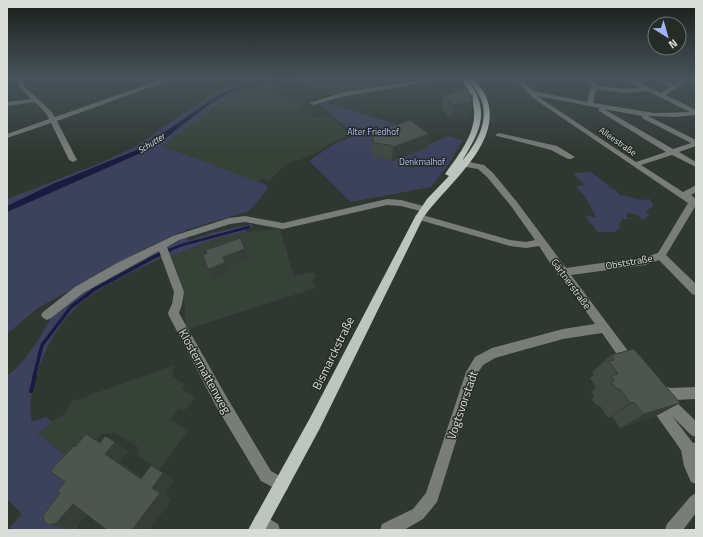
<svg xmlns="http://www.w3.org/2000/svg" width="703" height="537" font-family="'Titillium Web',sans-serif">
<style>
.built{fill:#364238}
.green{fill:#3c415c}
.water{fill:#181c41}
.lines{fill:none;stroke-linecap:round;stroke-linejoin:round}
.stream-far2{stroke:#181c41;stroke-width:2.5}
.stream-far1{stroke:#181c41;stroke-width:3.5}
.stream{stroke:#181c41;stroke-width:4}
.minor{fill:#797d7a;fill-rule:evenodd}
.major{fill:#bec5bf;fill-rule:evenodd}
.wall{fill:#424943}
.shaded-wall{fill:#363c37}
.building{fill:#4d554e;stroke:#363c37}
.labels{text-anchor:middle;dominant-baseline:central;stroke-width:3;stroke-linejoin:round;paint-order:stroke}
.far-park-label{font-size:9px;fill:#b3bef5;stroke:#252c27}
.far-street-label{font-size:9px;fill:#d9ddda;stroke:#252c27}
.far-water-label{font-size:9px;font-style:italic;fill:#d6dcf9;stroke:#252c27}
.street-label{font-size:10px;fill:#d9ddda;stroke:#252c27}
.near-street-label{font-size:12px;fill:#d9ddda;stroke:#252c27}
</style>
<rect width="100%" height="100%" fill="#2f3731"/>
<!-- built -->
<g class="built">
<polygon points="314,78 402,78 405,82 328,95 308,87 301,80"/>
<polygon points="273,85 278,87 271,92 305,104 299,109 305,110 315,118 328,115 351,135 332,142 313,155 287,164 268,181 262,178 258,183 162,146 237,91"/>
<polygon points="280,229 294,276 314,272 316,278 312,280 316,288 188,329 185,319 185,304 180,283 171,256 220,237 247,232"/>
<polygon points="173,366 173,377 185,384 182,389 195,397 183,412 179,409 170,419 188,431 159,470 136,454 139,448 121,436 114,433 102,434 75,462 38,434 52,422 67,412 70,402"/>
</g>
<!-- green -->
<g class="green">
<polygon points="255,80 259,82 229,90 213,98 142,148 53,184 7,206 7,199 95,165 133,148 209,96 229,87"/>
<polygon points="274,83 273,85 237,91 162,146 267,185 267,190 249,211 189,229 153,245 38,308 7,334 7,212 130,158 158,144 212,103 226,95 236,91"/>
<polygon points="324,101 330,104 412,129 373,154 377,157 377,158 395,159 448,136 463,140 448,165 431,187 351,202 309,161 334,144 356,135 318,104"/>
<polygon points="591,172 593,173 592,174 598,177 612,189 614,189 620,195 642,200 649,199 651,200 650,201 653,203 652,206 654,207 650,208 646,213 649,215 643,220 638,215 628,213 626,217 629,219 623,219 621,221 623,222 618,223 621,228 619,229 618,228 615,232 598,232 585,216 596,217 584,195 576,187 585,185 573,173"/>
<polygon points="251,224 252,227 245,230 247,232 220,237 171,256 167,248 169,245 186,237 188,241 211,233"/>
<path d="M 159,250 L 161,258 C 137,270 111,281 89,297 C 56,320 38,360 31,398 C 29,405 32,414 31,422 L 46,417 L 52,422 L 38,434 L 75,462 L 65,527 L 72,529 L 79,524 L 75,530 L 15,530 L 10,527 L 22,514 L 7,499 L 7,376 L 19,366 L 38,341 L 52,316 L 72,298 Z"/>
</g>
<!-- water -->
<path class="water" d="M 282,78 L 304,78 C 279,82 249,83 226,95 C 197,109 175,134 147,150 L 7,212 L 7,206 L 53,184 L 142,148 L 220,94 L 237,87 Z"/>
<g class="lines">
<!-- stream-far2 -->
<polyline class="stream-far2" points="167,251 182,245 249,227"/>
<!-- stream-far1 -->
<polyline class="stream-far1" points="34,377 42,345 71,307 95,289 154,257 169,250"/>
<!-- stream -->
<polyline class="stream" points="31,391 35,376"/>
<!-- minor -->
<g class="minor">
<polygon points="18,78 24,78 24,86 51,111 55,117 166,78 176,78 57,121 77,160 73,162 69,160 51,123 7,138 7,134 49,119 46,113 35,102 7,106 7,102 31,99 18,86"/>
<polygon points="433,78 450,78 341,97 313,105 310,103 340,93"/>
<path d="M 514,78 L 521,78 L 533,91 L 587,102 L 592,84 L 570,78 L 582,78 L 597,82 L 597,86 L 625,89 L 641,88 L 621,78 L 630,78 L 661,93 L 670,87 L 649,78 L 658,78 L 674,85 L 683,78 L 689,78 L 687,81 L 666,95 L 696,110 L 696,115 L 675,117 L 648,116 L 696,140 L 696,146 L 679,152 L 696,162 L 696,167 L 672,155 L 641,165 L 683,192 L 696,185 L 696,192 L 691,195 L 696,199 L 696,205 L 666,255 L 696,284 L 696,295 L 692,294 L 659,260 L 645,265 L 571,275 L 634,359 L 636,363 L 634,367 L 630,369 L 626,367 L 602,333 L 563,339 L 495,358 L 483,365 L 477,374 L 437,502 L 423,519 L 404,530 L 380,530 L 382,524 L 413,509 L 426,493 L 466,372 L 475,357 L 492,348 L 563,329 L 595,324 L 560,275 L 558,275 L 539,246 L 526,248 L 510,246 L 416,219 L 415,217 L 416,215 L 419,214 L 510,240 L 526,242 L 535,240 L 511,206 L 487,177 L 478,169 L 454,165 L 454,161 L 469,162 L 484,165 L 493,173 L 517,202 L 566,268 L 645,257 L 658,253 L 688,203 L 533,98 ZM 596,89 L 625,93 L 647,91 L 690,112 L 654,113 L 593,103 ZM 537,96 L 600,108 L 598,110 L 599,111 L 666,152 L 636,162 ZM 604,109 L 642,116 L 642,118 L 691,143 L 673,149 Z"/>
<polygon points="499,133 557,146 575,157 571,159 568,159 551,150 497,136 495,135"/>
<polygon points="387,199 401,200 427,207 428,209 424,212 401,206 387,205 283,229 245,222 230,224 179,240 167,247 184,292 182,304 179,313 226,396 271,471 287,480 289,485 287,490 282,492 261,481 216,406 169,316 168,313 172,304 174,292 159,251 83,293 51,318 47,320 43,318 41,315 43,312 75,287 117,263 173,236 229,218 245,216 283,223"/>
<polygon points="660,385 670,388 696,387 696,399 674,400 696,421 696,437 691,435 672,416 693,443 696,442 696,484 691,482 684,466 681,450 647,402 648,397 653,396 657,397 654,391 656,387"/>
<polygon points="696,493 696,513 683,530 665,530 667,524 691,496"/>
<path d="M 261,514 L 278,524 L 280,530 C 269,530 258,533 253,522 L 255,516 Z"/>
</g>
<!-- major -->
<path class="major" d="M 461,78 L 467,78 C 491,111 481,130 462,161 C 476,144 491,120 480,97 C 477,91 472,85 468,78 L 474,78 C 478,85 485,92 487,99 C 503,144 446,185 423,218 L 320,428 L 265,530 L 248,530 L 310,418 L 415,217 L 427,199 L 449,176 L 445,174 C 469,141 488,116 461,78 Z"/>
</g>
<!-- wall -->
<g class="wall">
<polygon points="453,90 473,96 472,100 473,100 469,114 468,114 467,116 451,119 441,108 444,95 453,93"/>
<polygon points="372,134 429,134 427,148 392,161 389,159 373,157 372,148"/>
<polygon points="611,355 680,403 654,417 620,428 612,416 608,418 600,406 595,404 592,399 594,396 591,392 596,388 590,378 594,375 592,372"/>
</g>
<!-- shaded-wall -->
<g class="shaded-wall">
<polygon points="473,96 472,100 473,100 469,114 468,114 467,116 451,119 454,105 469,97"/>
<polygon points="429,134 427,148 392,161 393,147"/>
<polygon points="245,249 249,260 227,268 229,273 213,280 208,269 223,257"/>
<polygon points="634,402 612,416 608,418 630,403"/>
<polygon points="680,403 654,417 620,428 644,414"/>
<polygon points="86,434 102,443 115,442 129,451 120,462 154,485 151,465 175,480 165,494 172,499 150,530 132,530 152,488 141,479 105,454"/>
<polygon points="73,504 91,510 79,524 76,527 69,529 49,525"/>
</g>
<!-- building -->
<g class="building">
<polygon points="465,89 473,96 469,97 473,100 469,101 470,102 454,105 444,95 456,93 453,90"/>
<polygon points="410,120 429,134 393,147 390,145 374,143 372,134"/>
<polygon points="240,238 245,249 223,257 225,263 208,269 203,255 207,253 206,250"/>
<polygon points="634,349 680,403 644,414 634,402 630,403 621,390 616,388 612,383 614,380 611,376 618,374 609,361 614,360 611,355"/>
<polygon points="86,434 100,443 105,436 115,442 105,454 141,479 151,465 163,473 152,488 160,493 132,530 107,530 73,504 60,519 56,523 49,525 44,523 43,515 60,493 57,491 65,482 50,471 74,446 75,447"/>
</g>
<!-- sky -->
<linearGradient id="sky" x2="0" y2="1"><stop stop-color="#1a1e1b"/><stop offset="0.51" stop-color="#47535a"/><stop offset="1" stop-color="#47535a" stop-opacity="0"/></linearGradient>
<rect width="703" height="154" fill="url(#sky)"/>
<g class="labels">
<!-- far-park labels -->
<g class="far-park-label">
<text x="373" y="131">Alter Friedhof</text>
<text x="422" y="161">Denkmalhof</text>
</g>
<!-- far-street labels -->
<g class="far-street-label">
<text transform="translate(618 141) rotate(35)">Alleestraße</text>
</g>
<!-- far-water labels -->
<g class="far-water-label">
<text transform="translate(151 143) rotate(-32)">Schutter</text>
</g>
<!-- street labels -->
<g class="street-label">
<text transform="translate(629 262) rotate(-10)">Obststraße</text>
<text transform="translate(571 284) rotate(54)">Gärtnerstraße</text>
</g>
<!-- near-street labels -->
<g class="near-street-label">
<text transform="translate(333 353) rotate(-64)">Bismarckstraße</text>
<text transform="translate(205 371) rotate(61)">Klostermattenweg</text>
<text transform="translate(462 405) rotate(-71)">Vogtsvorstadt</text>
</g>
</g>
<!-- border -->
<rect width="703" height="537" fill="none" stroke="#d9ddda" stroke-width="16"/>
<!-- north arrow -->
<g transform="translate(667 36) rotate(143)"><circle r="19" fill="#252c27" stroke="#6d736f"/>
<path d="M0-3L7 15L0 10L-7 15Z" fill="#a4b2fc"/>
<text y="-6" font-size="11" font-weight="bold" text-anchor="middle" fill="#d9ddda">N</text>
</g>
</svg>
